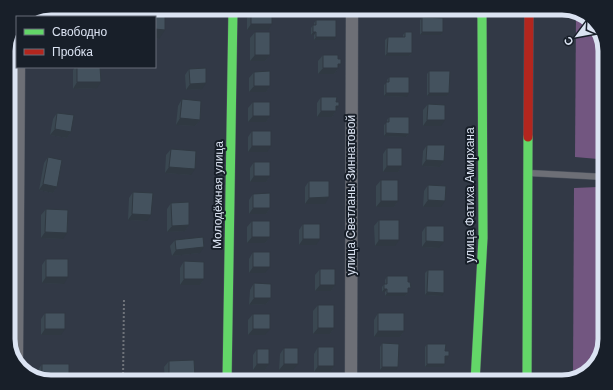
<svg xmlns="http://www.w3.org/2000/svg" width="613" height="390" font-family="Arial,sans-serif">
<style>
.forest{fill:#725680}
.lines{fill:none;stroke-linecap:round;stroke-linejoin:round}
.lane-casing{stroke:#4f5560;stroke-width:7}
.street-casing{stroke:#4f5560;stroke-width:13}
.fast-casing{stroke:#4f5560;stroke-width:10}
.jam-casing{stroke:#4f5560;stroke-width:10}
.path{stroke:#6f737a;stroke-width:2;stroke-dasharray:2 2;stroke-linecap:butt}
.lane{stroke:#6d6f76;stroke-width:6}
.street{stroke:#6d6f76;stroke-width:12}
.fast{stroke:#63d668;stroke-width:9}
.jam{stroke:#b3261e;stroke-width:9}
.wall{fill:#3a4751}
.shaded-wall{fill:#303942}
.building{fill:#44525e;stroke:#303942}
.labels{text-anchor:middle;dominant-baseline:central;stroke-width:4;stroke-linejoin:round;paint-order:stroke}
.street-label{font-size:12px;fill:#dbe3f2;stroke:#181f29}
.rim{fill:none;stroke:#dbe3f2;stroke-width:5}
</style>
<rect width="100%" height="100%" fill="#323946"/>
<!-- forest -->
<g class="forest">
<polygon points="576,12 586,15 598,36 598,159 575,157"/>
<polygon points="598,187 598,363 583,376 573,379 574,188"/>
</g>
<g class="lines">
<defs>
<polyline id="lane" points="529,173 605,177"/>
<g id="street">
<polyline points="17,357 19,67"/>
<polyline points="351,382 352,8"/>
</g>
<g id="fast">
<polyline points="227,382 233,8"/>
<polyline points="475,382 483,238 482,18 480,8"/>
<polyline points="527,382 528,137"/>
</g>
<polyline id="jam" points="528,137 529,8"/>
</defs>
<!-- lane casing -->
<use href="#lane" class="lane-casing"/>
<!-- street casing -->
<use href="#street" class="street-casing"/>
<!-- fast casing -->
<use href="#fast" class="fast-casing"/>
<!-- jam casing -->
<use href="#jam" class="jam-casing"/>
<!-- path -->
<polyline class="path" points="123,382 124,298"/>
<!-- lane -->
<use href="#lane" class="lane"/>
<!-- street -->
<use href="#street" class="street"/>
<!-- fast -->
<use href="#fast" class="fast"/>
<!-- jam -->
<use href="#jam" class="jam"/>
</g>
<!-- wall -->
<g class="wall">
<polygon points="133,8 165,8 159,39 155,38 155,17 133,17"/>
<polygon points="251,12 268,30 247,30 247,18"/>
<polygon points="422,17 443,32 441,35 420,35 420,20"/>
<polygon points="316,20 334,40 314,40 314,35 311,35 311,28 313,25 314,25 314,23"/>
<polygon points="255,32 270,55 265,61 250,61 250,38"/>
<polygon points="405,32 412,53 409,56 385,56 385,40 388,37 403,37 403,35"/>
<polygon points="323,55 338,59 341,64 334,74 318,74 318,61"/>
<polygon points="75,67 100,67 97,88 73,89 73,70"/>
<polygon points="189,69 202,89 186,90 185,75"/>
<polygon points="429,71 449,93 447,96 427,96 427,74"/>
<polygon points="254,72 270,86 266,92 249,92 249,78"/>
<polygon points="389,77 407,97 384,96 384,85 387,82 387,80"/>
<polygon points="321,97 336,102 339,106 332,117 317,117 317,103"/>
<polygon points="182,99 200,120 195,126 176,125 178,106"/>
<polygon points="253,102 270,116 266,122 248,122 248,108"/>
<polygon points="428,104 441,126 423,126 423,110"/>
<polygon points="57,113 71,132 67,138 50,135 53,119"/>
<polygon points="389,117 409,134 406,137 384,136 384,125 387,122 387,120"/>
<polygon points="252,131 267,152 248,152 248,137"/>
<polygon points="427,145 444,161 440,167 422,166 423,151"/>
<polygon points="387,148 402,166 398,172 383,172 383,154"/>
<polygon points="171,149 191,175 165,173 166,155"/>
<polygon points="48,157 57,187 53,193 39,190 44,163"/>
<polygon points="254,162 270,176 266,182 250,182 250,168"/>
<polygon points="381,180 398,201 394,207 376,207 376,186"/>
<polygon points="309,181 325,204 305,204 305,187"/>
<polygon points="428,185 441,207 423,207 424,191"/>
<polygon points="133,192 147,221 128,220 129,198"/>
<polygon points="253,194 270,208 266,214 249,214 249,200"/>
<polygon points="171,203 189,225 185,231 167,232 167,209"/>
<polygon points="46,209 63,239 41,238 41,215"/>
<polygon points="379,220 395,246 375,246 374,226"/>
<polygon points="252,221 270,237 265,243 247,243 247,227"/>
<polygon points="303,224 316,245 299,245 299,230"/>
<polygon points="426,226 439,248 422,247 422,232"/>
<polygon points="175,240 200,253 172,256 170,246"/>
<polygon points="253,252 265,273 249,273 249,259"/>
<polygon points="46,259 64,284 42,283 42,265"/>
<polygon points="184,261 204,279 200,285 180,285 180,268"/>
<polygon points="320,269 335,285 331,291 315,291 315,275"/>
<polygon points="428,270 442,296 425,295 425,273"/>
<polygon points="387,276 408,291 408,293 405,296 385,296 385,292 382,292 382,287 384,284 385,284 385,280"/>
<polygon points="254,283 271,298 266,304 249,305 250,290"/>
<polygon points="318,305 334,328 330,334 313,334 313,311"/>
<polygon points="45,313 61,335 41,335 41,319"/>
<polygon points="378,313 404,331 400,337 374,337 374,320"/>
<polygon points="253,314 265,335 248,335 248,320"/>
<polygon points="382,343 396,370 380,370 380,347"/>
<polygon points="427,344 445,351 447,360 445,360 443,367 425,367 425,347"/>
<polygon points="318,347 334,366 330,372 314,372 314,354"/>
<polygon points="284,348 293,370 279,370 280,354"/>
<polygon points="257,349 269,364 265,370 253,370 253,355"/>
<polygon points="169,361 195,378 192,382 165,382 164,367"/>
<polygon points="42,364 51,382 38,378 38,370"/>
</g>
<!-- shaded-wall -->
<g class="shaded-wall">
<polygon points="66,9 64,12 46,13 48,10"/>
<polygon points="139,13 144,13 142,17 137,17"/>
<polygon points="251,24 272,24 268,30 247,30"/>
<polygon points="155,29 165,30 159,39 155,38"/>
<polygon points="313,32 316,32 314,35 311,35"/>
<polygon points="422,32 443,32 441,35 420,35"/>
<polygon points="316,37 336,37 334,40 314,40"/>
<polygon points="387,53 412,53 409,56 385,56"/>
<polygon points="255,55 270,55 265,61 250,61"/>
<polygon points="338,64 341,64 334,74 318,74 323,68"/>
<polygon points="77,82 101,82 97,88 73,89"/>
<polygon points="206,83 202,89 186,90 190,84"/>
<polygon points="254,86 270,86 266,92 249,92"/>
<polygon points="386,93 409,93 407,97 384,96"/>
<polygon points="429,93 449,93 447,96 427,96"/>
<polygon points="336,106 339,106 332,117 317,117 321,111"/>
<polygon points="253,116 270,116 266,122 248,122"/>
<polygon points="180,118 200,120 195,126 176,125"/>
<polygon points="427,120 445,120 441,126 423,126"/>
<polygon points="55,129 71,132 67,138 50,135"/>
<polygon points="386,133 409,134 406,137 384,136"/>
<polygon points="252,146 271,146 267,152 248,152"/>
<polygon points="426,160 444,161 440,167 422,166"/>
<polygon points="387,166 402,166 398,172 383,172"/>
<polygon points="169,167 195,169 191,175 165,173"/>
<polygon points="254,176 270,176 266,182 250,182"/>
<polygon points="43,184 57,187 53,193 39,190"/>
<polygon points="329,197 325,204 305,204 309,198"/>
<polygon points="428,200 445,201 441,207 423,207"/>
<polygon points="381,201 398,201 394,207 376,207"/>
<polygon points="253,208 270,208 266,214 249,214"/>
<polygon points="132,214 151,215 147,221 128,220"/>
<polygon points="189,225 185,231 167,232 172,226"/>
<polygon points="45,232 67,233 63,239 41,238"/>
<polygon points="252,237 270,237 265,243 247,243"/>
<polygon points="303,239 320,239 316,245 299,245"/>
<polygon points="379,240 399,240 395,246 375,246"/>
<polygon points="426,241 444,242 439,248 422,247"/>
<polygon points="204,247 200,253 172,256 176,250"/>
<polygon points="253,267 270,267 265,273 249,273"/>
<polygon points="46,277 68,277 64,284 42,283"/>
<polygon points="184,279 204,279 200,285 180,285"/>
<polygon points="320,285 335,285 331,291 315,291"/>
<polygon points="384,289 387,289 385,292 382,292"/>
<polygon points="427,292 444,293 442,296 425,295"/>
<polygon points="387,293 408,293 405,296 385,296"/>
<polygon points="254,298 271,298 266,304 249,305"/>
<polygon points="318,328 334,328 330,334 313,334"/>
<polygon points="45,329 65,329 61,335 41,335"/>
<polygon points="253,329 270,329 265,335 248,335"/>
<polygon points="378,331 404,331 400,337 374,337"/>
<polygon points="445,356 449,356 447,360 443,360"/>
<polygon points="257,364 269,364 265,370 253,370"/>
<polygon points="284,364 298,364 293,370 279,370"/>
<polygon points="427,364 445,364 443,367 425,367"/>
<polygon points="318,366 334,366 330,372 314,372"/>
<polygon points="382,367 398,367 396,370 380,370"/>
<polygon points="42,378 69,378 66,382 51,382 41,379"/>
<polygon points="195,378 192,382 167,382 169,379"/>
</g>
<!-- building -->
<g class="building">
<polygon points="51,8 66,8 66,9 48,10"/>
<polygon points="140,8 165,8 165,30 155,29 155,17 144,17 144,13 139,13"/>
<rect x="251" y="12" width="21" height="12"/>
<polygon points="422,17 443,18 443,32 422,32"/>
<polygon points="316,20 336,20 336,37 316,37 316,32 313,32 313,25 316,25"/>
<rect x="255" y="32" width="15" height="23"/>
<polygon points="405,32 412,32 412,53 387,53 388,37 405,37"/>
<polygon points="323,55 338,55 338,59 341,59 341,64 338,64 338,68 323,68"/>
<polygon points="77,67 100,67 101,82 77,82"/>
<polygon points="206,68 206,83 190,84 189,69"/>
<polygon points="270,71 270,86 254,86 254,72"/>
<polygon points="429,71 450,71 449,93 429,93"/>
<polygon points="389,77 409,77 409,93 386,93 386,82 389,82"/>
<polygon points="321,97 337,97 336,102 339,102 339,106 336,106 336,111 321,111"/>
<polygon points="182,99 201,101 200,120 180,118"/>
<rect x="253" y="102" width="17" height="14"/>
<polygon points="428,104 445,105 445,120 427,120"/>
<polygon points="57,113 74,115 71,132 55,129"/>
<polygon points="389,117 409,117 409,134 386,133 386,122 389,122"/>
<rect x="252" y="131" width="19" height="15"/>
<polygon points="427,145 445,145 444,161 426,160"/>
<rect x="387" y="148" width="15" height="18"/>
<polygon points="171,149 196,151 195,169 169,167"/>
<polygon points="48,157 62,160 57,187 43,184"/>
<rect x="254" y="162" width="16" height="14"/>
<rect x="381" y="180" width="17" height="21"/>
<polygon points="309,181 329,181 329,197 309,198"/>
<polygon points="428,185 446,186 445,201 428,200"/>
<polygon points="133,192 153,193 151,215 132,214"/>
<polygon points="270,193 270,208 253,208 253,194"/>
<polygon points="189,202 189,225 172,226 171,203"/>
<polygon points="46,209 68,210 67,233 45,232"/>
<rect x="379" y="220" width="20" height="20"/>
<rect x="252" y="221" width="18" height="16"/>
<rect x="303" y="224" width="17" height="15"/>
<polygon points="426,226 444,226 444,242 426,241"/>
<polygon points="203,237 204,247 176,250 175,240"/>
<rect x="253" y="252" width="17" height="15"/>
<rect x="46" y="259" width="22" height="18"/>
<polygon points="184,261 204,262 204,279 184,279"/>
<rect x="320" y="269" width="15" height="16"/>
<polygon points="428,270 444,270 444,293 427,292"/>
<polygon points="387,276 408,276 408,282 410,282 411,288 408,288 408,293 387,293 387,289 384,289 384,284 387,284"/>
<polygon points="254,283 271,284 271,298 254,298"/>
<rect x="318" y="305" width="16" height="23"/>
<rect x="45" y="313" width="20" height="16"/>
<rect x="378" y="313" width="26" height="18"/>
<rect x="253" y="314" width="17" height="15"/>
<polygon points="382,343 399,344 398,367 382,367"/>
<polygon points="427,344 446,344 445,351 449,351 449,356 445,356 445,364 427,364"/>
<rect x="318" y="347" width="16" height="19"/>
<rect x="284" y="348" width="14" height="16"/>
<rect x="257" y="349" width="12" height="15"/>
<polygon points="194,360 195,378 169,379 169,361"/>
<rect x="42" y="364" width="27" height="14"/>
</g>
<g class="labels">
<!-- street labels -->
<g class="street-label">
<text transform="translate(218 195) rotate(-89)">Молодёжная улица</text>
<text transform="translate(351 195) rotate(-90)">улица Светланы Зиннатовой</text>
<text transform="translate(470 195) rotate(-90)">улица Фатиха Амирхана</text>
</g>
</g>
<!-- crop -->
<path d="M0 0H613V390H0ZM51 15H562A36 36 0 0 1 598 51V339A36 36 0 0 1 562 375H51A36 36 0 0 1 15 339V51A36 36 0 0 1 51 15Z" fill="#181f29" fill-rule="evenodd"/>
<path class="rim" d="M51 15H562A36 36 0 0 1 598 51V339A36 36 0 0 1 562 375H51A36 36 0 0 1 15 339V51A36 36 0 0 1 51 15Z"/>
<!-- legend -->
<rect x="16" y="16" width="140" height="52" fill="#181f29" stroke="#666d79"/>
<rect x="24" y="29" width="20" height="6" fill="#63d668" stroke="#666d79"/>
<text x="52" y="36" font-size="12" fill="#dbe3f2">Свободно</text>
<rect x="24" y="49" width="20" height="6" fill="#b3261e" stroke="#666d79"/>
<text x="52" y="56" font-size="12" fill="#dbe3f2">Пробка</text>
<!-- north arrow -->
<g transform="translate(577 36) rotate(238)" stroke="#181f29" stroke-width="3" paint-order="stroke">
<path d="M0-3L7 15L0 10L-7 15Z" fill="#dbe3f2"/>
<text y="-6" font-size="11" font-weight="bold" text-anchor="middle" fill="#dbe3f2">С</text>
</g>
</svg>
